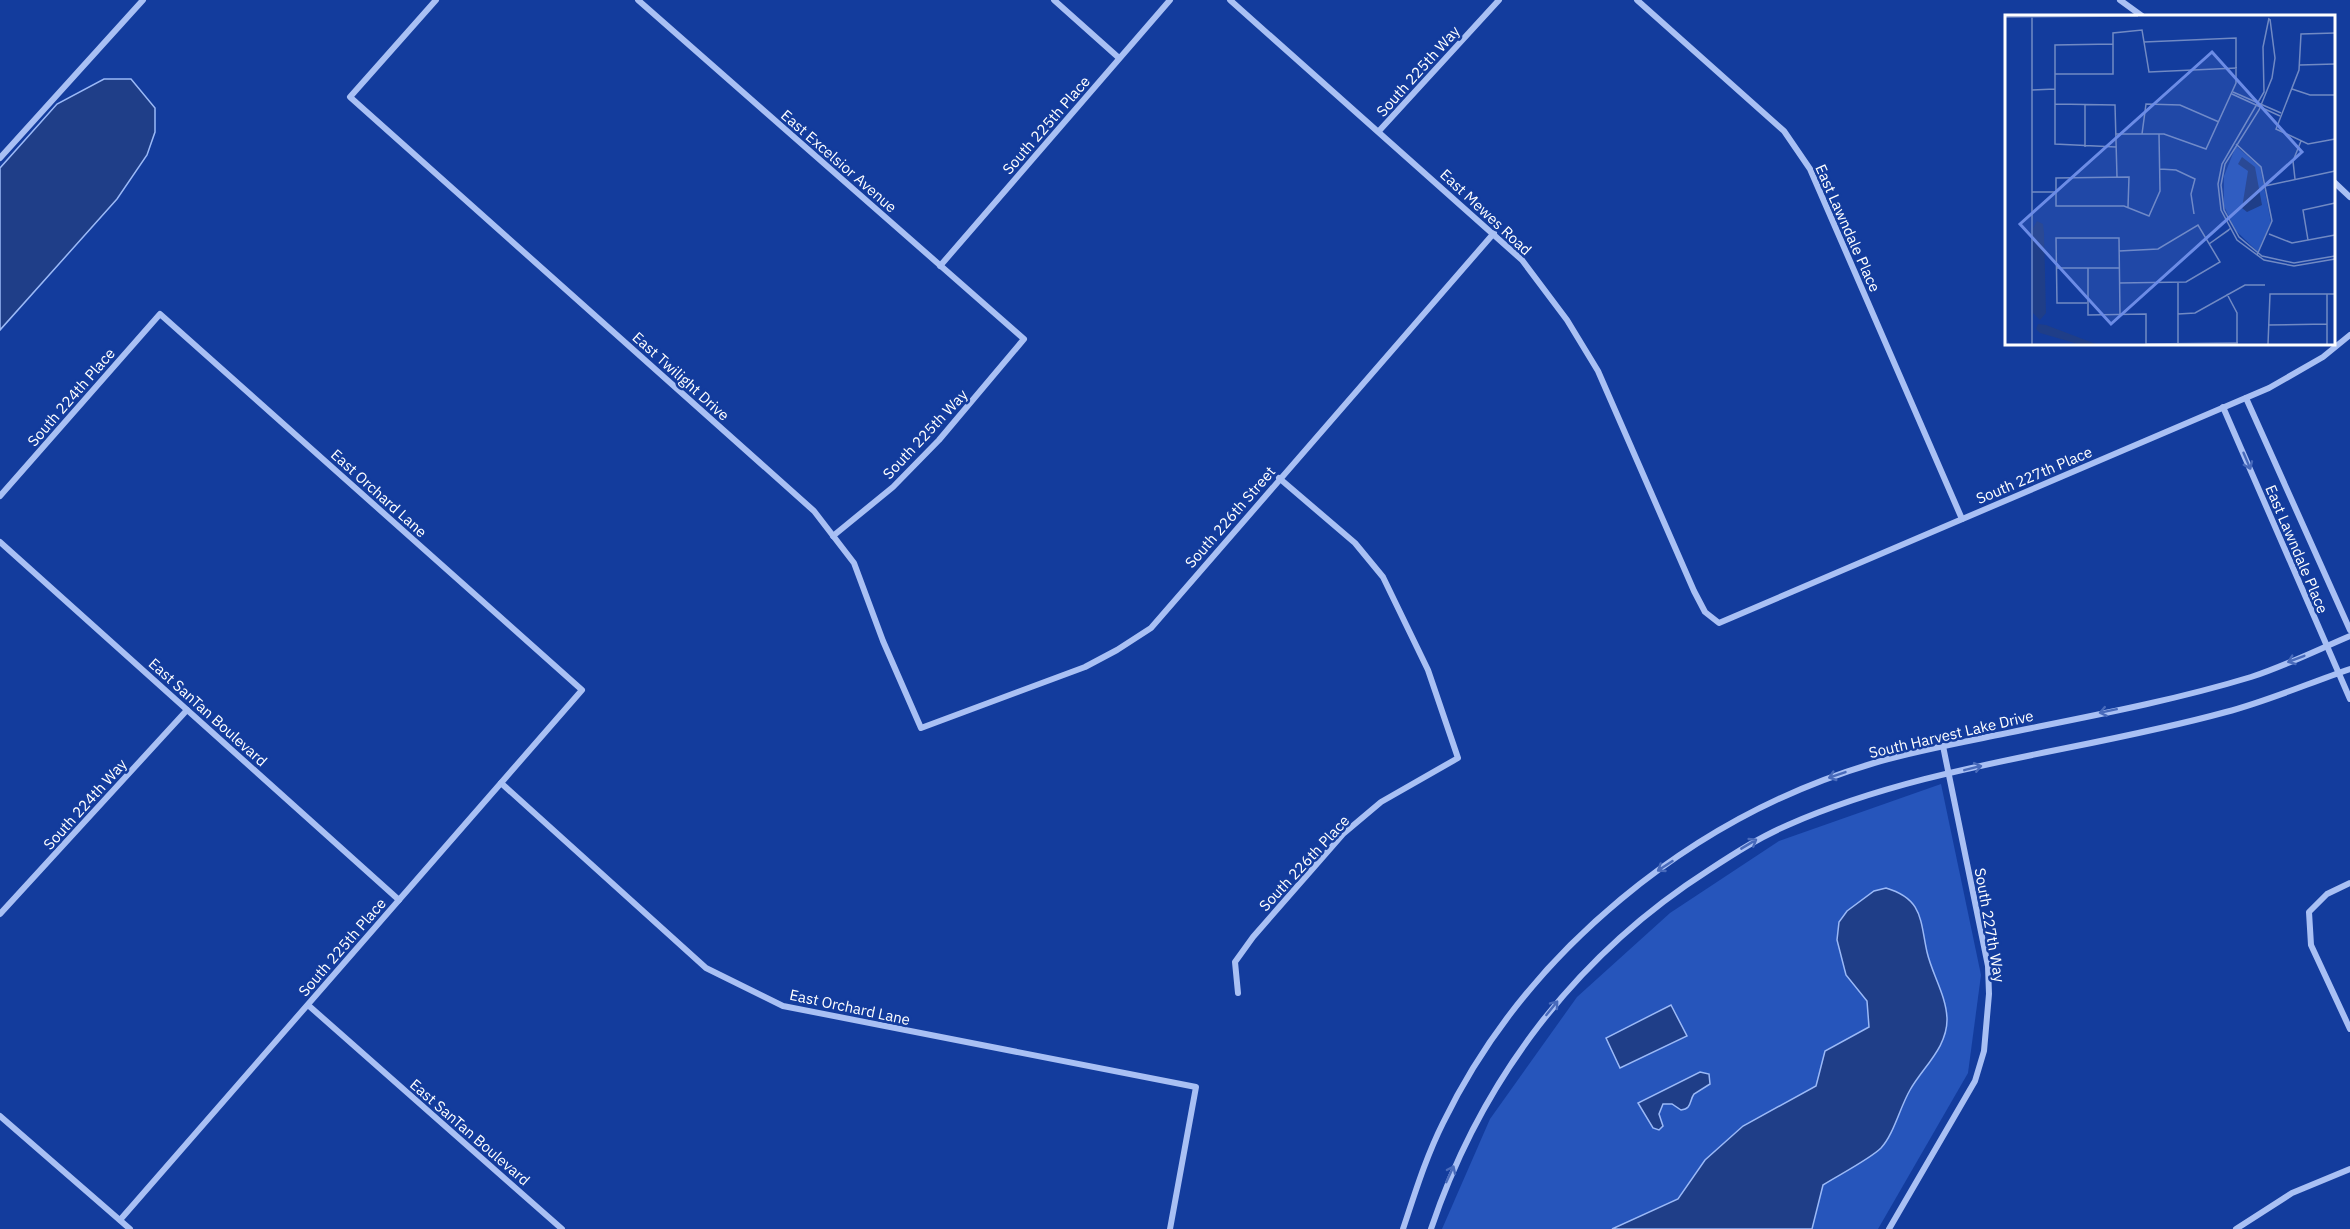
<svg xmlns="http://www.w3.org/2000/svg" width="2350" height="1229" font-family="'IBM Plex Sans',sans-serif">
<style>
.green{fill:#2655bb}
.water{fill:#1f3e88;stroke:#9bb9f7;stroke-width:1.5}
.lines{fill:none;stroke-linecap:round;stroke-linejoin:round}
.minor{stroke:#a9c0f4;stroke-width:6}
.oneway{stroke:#486abb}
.labels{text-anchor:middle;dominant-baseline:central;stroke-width:5;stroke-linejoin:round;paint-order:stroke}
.street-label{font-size:15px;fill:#fff;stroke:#133c9d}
.inset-road{fill:none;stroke:#718ac4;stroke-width:1.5}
.view{fill:#6c8ce6;fill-opacity:0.15;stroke:#6c8ce6;stroke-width:3}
.inset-edge{fill:none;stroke:#fff;stroke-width:3}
</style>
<rect width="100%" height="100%" fill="#133c9d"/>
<!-- green -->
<polygon class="green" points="1941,784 1981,975 1968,1073 1878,1229 1442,1229 1490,1119 1577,997 1670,913 1779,841"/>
<!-- water -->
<g class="water">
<polygon points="104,79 131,79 155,108 155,132 147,155 117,199 0,330 0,168 57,104"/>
<path d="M 1886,888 C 1923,899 1920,920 1927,952 C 1932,974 1946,995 1947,1018 C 1948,1047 1923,1067 1910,1090 C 1900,1107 1894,1134 1881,1148 C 1870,1159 1837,1176 1823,1185 L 1812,1229 L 1612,1229 L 1678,1199 L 1705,1160 L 1743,1126 L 1816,1086 L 1825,1051 L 1869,1027 L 1867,1001 L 1846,975 L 1837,940 L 1839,922 L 1847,911 L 1874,891 Z"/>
<polygon points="1671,1005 1687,1036 1620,1068 1606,1038"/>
<path d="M 1700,1072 L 1709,1074 L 1710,1084 L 1694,1094 C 1689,1101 1692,1109 1681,1110 L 1672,1104 L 1663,1104 L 1659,1114 L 1663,1126 L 1659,1130 L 1653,1128 L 1638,1103 Z"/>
</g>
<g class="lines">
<!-- minor -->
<g class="minor">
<polyline points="436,0 350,97 814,511 854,563 883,641 921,728 1085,667 1117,650 1151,628 1494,233"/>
<polyline points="638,0 1024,339 939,440 893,487 833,536"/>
<polyline points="1054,0 1119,58"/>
<polyline points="1230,0 1522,260 1567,320 1598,371 1694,591 1705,612 1719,623 2269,388 2323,357 2350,335"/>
<polyline points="1637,0 1784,131 1810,169 1962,519"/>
<polyline points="2120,0 2142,16"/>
<polyline points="1379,131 1499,0"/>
<polyline points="0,158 143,0"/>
<polyline points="2334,182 2350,197"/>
<polyline points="940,266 1170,0"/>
<polyline points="2246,398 2350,630"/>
<polyline points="2223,407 2350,699"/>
<polyline points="0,496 160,314 582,690 120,1220"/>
<polyline points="0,542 399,900"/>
<polyline points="501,783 706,968 783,1006 1196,1087 1170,1229"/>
<polyline points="2350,883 2327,894 2309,912 2311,945 2350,1029"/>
<polyline points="0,914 187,710"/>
<polyline points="1238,993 1235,962 1253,937 1343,834 1381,802 1458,758 1428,670 1383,577 1355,543 1279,478"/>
<polyline points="308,1005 562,1229"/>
<polyline points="0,1116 130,1229"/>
<path d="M 1403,1229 C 1415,1193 1426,1157 1443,1123 C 1526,952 1691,817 1874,763 C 1908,753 1943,746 1978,739 C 2069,720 2162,704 2251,677 C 2285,666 2317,650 2350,636"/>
<path d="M 1431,1229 C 1481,1080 1576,955 1709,870 C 1735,853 1760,837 1788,825 C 1927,764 2081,752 2226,712 C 2268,701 2309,683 2350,669"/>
<polyline points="1889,1229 1975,1081 1984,1051 1989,994 1988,966 1943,746"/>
<polyline points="2236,1229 2292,1193 2350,1169"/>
</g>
</g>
<!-- one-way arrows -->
<defs><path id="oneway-shaft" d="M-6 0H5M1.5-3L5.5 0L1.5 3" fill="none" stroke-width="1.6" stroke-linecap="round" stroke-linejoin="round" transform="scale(1.5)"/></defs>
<g class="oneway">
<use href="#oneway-shaft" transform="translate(2247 461) rotate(67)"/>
<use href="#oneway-shaft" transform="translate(2296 659) rotate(159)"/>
<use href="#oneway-shaft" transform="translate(2108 711) rotate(168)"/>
<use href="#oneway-shaft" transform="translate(1973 768) rotate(-14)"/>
<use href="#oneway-shaft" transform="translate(1837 775) rotate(161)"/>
<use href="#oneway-shaft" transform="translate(1749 844) rotate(-31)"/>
<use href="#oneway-shaft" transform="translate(1665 866) rotate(147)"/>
<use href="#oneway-shaft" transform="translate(1552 1008) rotate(-51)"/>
<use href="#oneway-shaft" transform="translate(1450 1174) rotate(-65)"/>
</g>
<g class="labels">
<!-- street labels -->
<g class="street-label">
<text transform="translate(1418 71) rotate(-48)">South 225th Way</text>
<text transform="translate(1046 125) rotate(-49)">South 225th Place</text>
<text transform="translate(839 161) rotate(41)">East Excelsior Avenue</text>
<text transform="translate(1486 212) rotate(43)">East Mewes Road</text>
<text transform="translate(1848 228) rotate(66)">East Lawndale Place</text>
<text transform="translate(681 376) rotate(42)">East Twilight Drive</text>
<text transform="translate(71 397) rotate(-49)">South 224th Place</text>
<text transform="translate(925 434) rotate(-47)">South 225th Way</text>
<text transform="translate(2034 475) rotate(-23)">South 227th Place</text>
<text transform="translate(379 493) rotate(42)">East Orchard Lane</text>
<text transform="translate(1230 517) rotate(-49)">South 226th Street</text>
<text transform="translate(2297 549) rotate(67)">East Lawndale Place</text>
<text transform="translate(208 712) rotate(42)">East SanTan Boulevard</text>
<text transform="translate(1951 734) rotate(-13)">South Harvest Lake Drive</text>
<text transform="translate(85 804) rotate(-48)">South 224th Way</text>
<text transform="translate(1304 863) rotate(-47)">South 226th Place</text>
<text transform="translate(1990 925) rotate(80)">South 227th Way</text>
<text transform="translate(342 947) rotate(-49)">South 225th Place</text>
<text transform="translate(850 1007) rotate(12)">East Orchard Lane</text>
<text transform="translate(470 1132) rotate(41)">East SanTan Boulevard</text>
</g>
</g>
<!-- overview -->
<g transform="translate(2005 15)">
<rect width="330" height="330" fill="#133c9d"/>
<path d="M 231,131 L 255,152 L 266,207 L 253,237 L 230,215 L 219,191 L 219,161 Z" fill="#2655bb"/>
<path d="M 237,142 L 250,152 L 257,190 L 242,197 L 237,193 L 243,156 L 233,149 ZM 32,206 L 38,209 L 39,217 L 41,298 L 35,305 L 28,298 L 28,213 ZM 33,309 L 41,310 L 91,329 L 73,329 L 35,318 L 31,314 Z" fill="#1f3e88"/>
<path class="inset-road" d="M 0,2 L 133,1M 264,3 L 258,32 L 259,77 L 217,149 L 213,169 L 216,195 L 232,225 L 259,245 L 289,251 L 330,244M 265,4 L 270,43 L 267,63 L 254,95 L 220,149 L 216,170 L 219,195 L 234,222 L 257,241 L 289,248 L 330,241M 330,18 L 296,19 L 294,55 L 271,114 L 303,129 L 330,124M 108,29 L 50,30 L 50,129 L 111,132M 295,50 L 330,49M 50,59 L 108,59 L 108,18 L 137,15 L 144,57 L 232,53M 287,74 L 305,80 L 330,80M 27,75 L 50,74M 228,77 L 276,98M 227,79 L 275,101M 50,89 L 110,90 L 112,162M 80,89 L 80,132M 111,119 L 159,119 L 201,134 L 231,68 L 231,23 L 139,27M 137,119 L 141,89 L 175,90 L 214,107M 231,129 L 256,152 L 267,206 L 252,240M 155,154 L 171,155 L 190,164 L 186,179 L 189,199M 290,164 L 288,146 L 296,126M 260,171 L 330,156M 27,177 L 51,177M 123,192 L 124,162 L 51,163 L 51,191 L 119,191 L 144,201 L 155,176 L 154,119M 264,219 L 287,228 L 330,220M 303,225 L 298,195 L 330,188M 204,229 L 226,213M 204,229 L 224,215M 114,236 L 153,234 L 193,210 L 215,247 L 181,267 L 114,268M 52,253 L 114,253M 83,253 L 83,300 L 141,299 L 141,329 L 233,328M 173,268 L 173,328M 222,279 L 232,298 L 232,329M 322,279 L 322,329M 82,288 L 52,288 L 51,223 L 114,223 L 115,300M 173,299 L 190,298 L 240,270 L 260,270M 263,310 L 322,309M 27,329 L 27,1M 263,329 L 265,279 L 330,279"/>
<path class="view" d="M 207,37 L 297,137 L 106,309 L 15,209 Z"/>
<rect width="330" height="330" class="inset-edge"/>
</g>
</svg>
